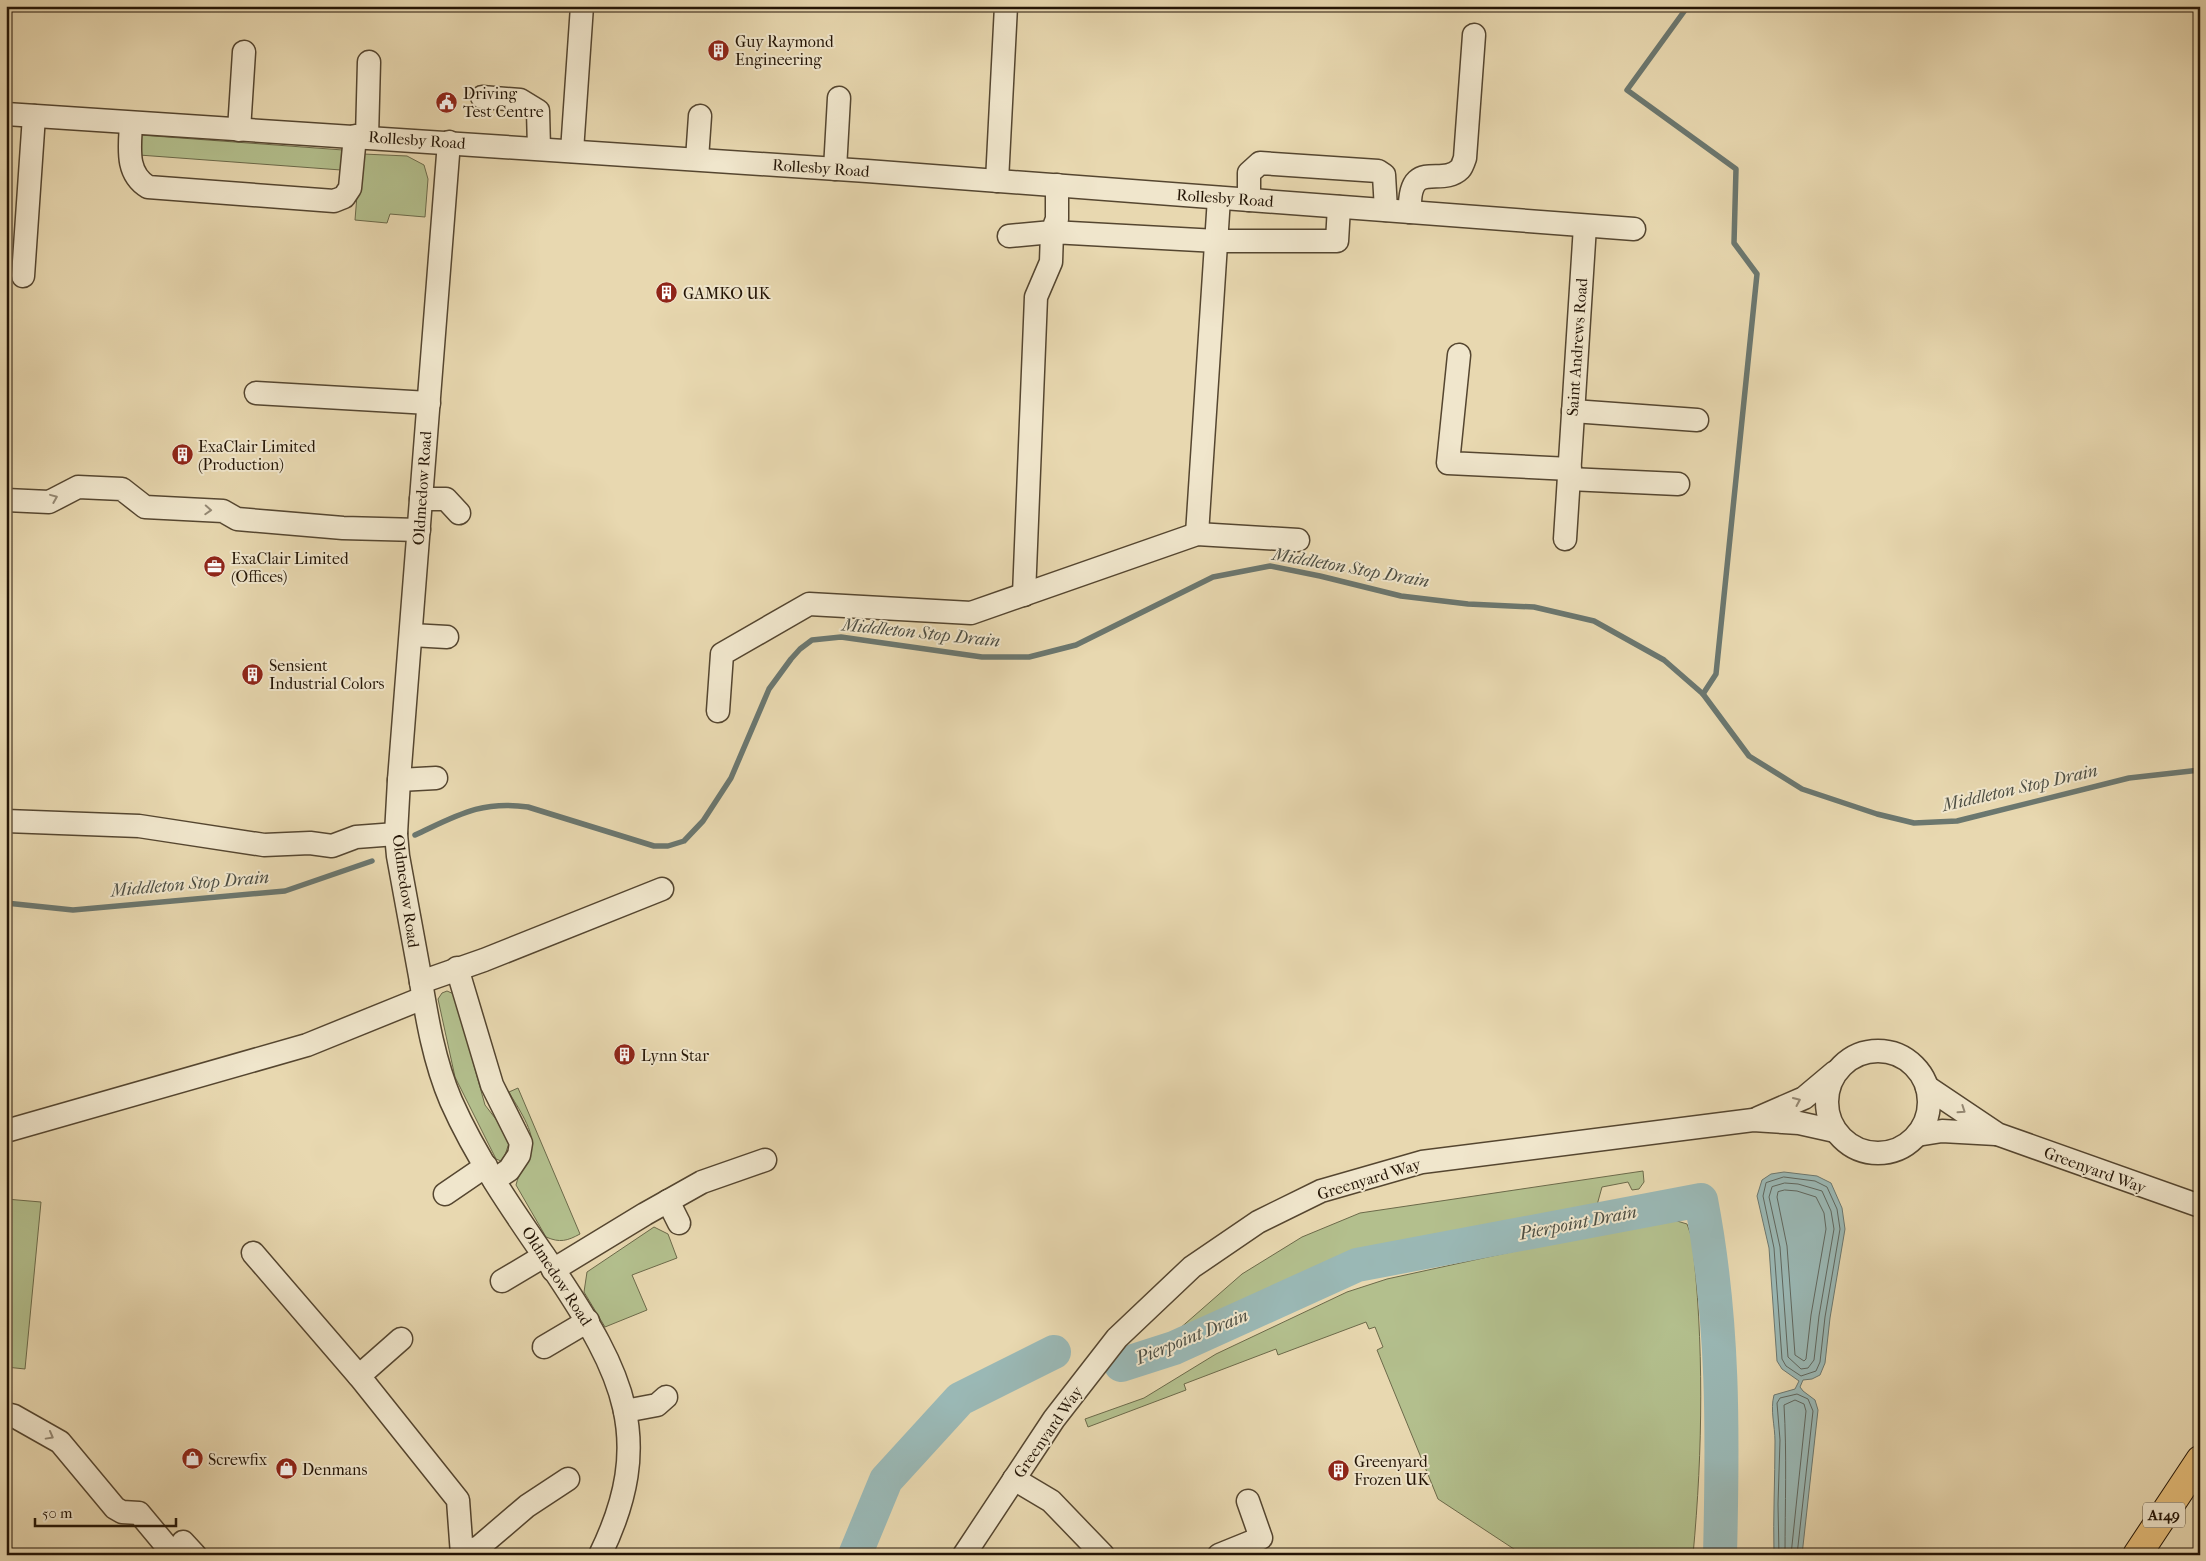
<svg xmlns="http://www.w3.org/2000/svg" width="2206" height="1561" font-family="'IM FELL French Canon',serif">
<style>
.green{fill:#b3bf8d;stroke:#6c6a4a}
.water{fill:#9ab8b5;stroke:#6b776f}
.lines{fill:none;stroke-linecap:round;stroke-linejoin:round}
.shore{stroke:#5f665e;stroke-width:1}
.stream{stroke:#6b776f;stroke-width:5.5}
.river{stroke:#9ab8b5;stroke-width:34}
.minor-casing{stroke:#554630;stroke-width:25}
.highway-casing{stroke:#241506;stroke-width:30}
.minor{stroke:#f0e6cc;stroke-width:22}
.highway{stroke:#e4bc78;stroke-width:28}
.oneway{stroke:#948873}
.labels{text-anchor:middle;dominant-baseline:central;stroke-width:4;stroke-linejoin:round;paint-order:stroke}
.shield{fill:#f0e6cc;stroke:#615441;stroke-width:1}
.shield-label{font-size:15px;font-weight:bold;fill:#241506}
.poi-label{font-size:16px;fill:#241506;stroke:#f0e6cc;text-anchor:start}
.street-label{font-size:16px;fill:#241506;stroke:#f0e6cc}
.water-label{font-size:18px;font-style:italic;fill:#4d4e43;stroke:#f0e6cc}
</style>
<rect width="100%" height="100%" fill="#e8d8b0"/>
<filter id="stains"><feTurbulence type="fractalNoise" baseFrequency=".004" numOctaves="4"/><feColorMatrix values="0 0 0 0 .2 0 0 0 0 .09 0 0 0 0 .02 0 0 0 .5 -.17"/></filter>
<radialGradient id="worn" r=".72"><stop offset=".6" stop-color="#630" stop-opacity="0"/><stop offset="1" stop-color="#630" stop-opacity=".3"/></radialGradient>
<!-- green -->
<g class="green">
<polygon points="140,135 343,150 341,170 139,155"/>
<polygon points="363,154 407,156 424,165 428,179 425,217 390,214 387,223 355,220 360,158"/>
<polygon points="447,991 454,994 485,1105 505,1131 509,1143 505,1155 501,1161 496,1159 455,1077 438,999 442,993"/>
<path d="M 518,1088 L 580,1234 C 567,1241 560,1243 546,1237 L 516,1185 C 519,1172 527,1162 531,1149 C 536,1132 517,1107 509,1092 Z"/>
<polygon points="1643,1171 1644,1182 1639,1189 1632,1190 1628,1182 1602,1187 1597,1205 1522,1223 1438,1235 1392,1244 1322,1265 1181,1334 1178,1330 1242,1274 1302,1237 1360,1213"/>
<polygon points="6,1199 41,1202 25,1369 6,1367"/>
<path d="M 1677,1221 L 1687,1224 L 1692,1238 C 1704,1343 1703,1449 1693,1555 L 1523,1555 L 1438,1499 L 1377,1350 L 1383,1347 L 1375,1327 L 1369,1329 L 1366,1322 L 1278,1355 L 1276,1349 L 1184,1384 L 1186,1390 L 1088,1427 L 1085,1419 L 1144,1398 L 1216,1354 L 1347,1292 L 1387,1279 L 1630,1226 Z"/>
<polygon points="654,1227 668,1234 677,1258 632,1275 647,1310 605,1327 584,1292 587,1272"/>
</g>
<!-- water -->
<path class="water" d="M 1784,1172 L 1817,1176 L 1831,1183 L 1842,1208 L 1845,1229 L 1830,1318 L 1825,1363 L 1820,1375 L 1812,1379 L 1803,1380 L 1800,1387 L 1803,1391 L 1815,1400 L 1818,1410 L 1802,1555 L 1774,1555 C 1773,1517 1775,1479 1775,1441 C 1775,1426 1770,1410 1774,1395 L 1795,1389 L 1799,1381 L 1782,1369 L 1777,1361 L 1769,1248 L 1757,1196 L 1762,1180 L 1771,1174 Z"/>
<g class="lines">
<!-- shore -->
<g class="shore">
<polygon points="1784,1177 1815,1181 1827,1187 1837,1209 1840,1229 1825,1317 1820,1362 1816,1371 1801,1376 1786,1366 1782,1359 1774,1248 1763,1196 1766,1183"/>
<polygon points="1785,1183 1798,1184 1822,1191 1831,1211 1834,1229 1819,1316 1814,1360 1808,1368 1801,1369 1788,1357 1780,1247 1769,1197 1772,1187"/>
<polygon points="1785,1190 1797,1191 1816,1197 1824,1213 1826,1229 1811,1315 1806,1359 1804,1361 1795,1355 1787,1246 1777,1197 1778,1192"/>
<polyline points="1779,1555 1778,1504 1780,1440 1777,1403 1780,1398 1797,1394 1808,1399 1813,1411 1797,1555"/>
<path d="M 1785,1555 C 1785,1505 1787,1454 1784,1405 L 1795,1400 L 1804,1404 L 1806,1411 L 1791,1555"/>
</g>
<!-- stream -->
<g class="stream">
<polyline points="1688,6 1627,90 1736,169 1734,243 1757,274 1716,674 1703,694"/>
<path d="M 415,835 C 456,816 481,800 528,807 L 654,846 L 668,846 L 684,841 L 703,821 L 731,778 L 769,689 L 791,659 L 800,649 L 812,640 L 841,637 L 982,657 L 1029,657 L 1076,645 L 1213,577 L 1270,566 L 1320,576 L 1401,596 L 1468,604 L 1534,607 L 1594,621 L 1664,660 L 1703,694 L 1749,756 L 1802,789 L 1877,814 L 1914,823 L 1957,821 L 2129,778 L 2200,770"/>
<polyline points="6,903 73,910 285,891 372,861"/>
</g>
<!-- river -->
<g class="river">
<path d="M 1121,1365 L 1174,1348 L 1357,1265 L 1701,1200 C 1724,1320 1723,1433 1720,1555"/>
<polyline points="855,1555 886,1480 960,1399 1054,1352"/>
</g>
<defs>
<g id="minor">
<polyline points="482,97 520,100 538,111 539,148"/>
<polyline points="6,114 867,171 1634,229"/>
<path d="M 131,123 C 130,147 125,173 148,187 L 334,201 L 344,197 L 350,188 L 355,136"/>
<polyline points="239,130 244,52"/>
<polyline points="367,137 369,62"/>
<path d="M 449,142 L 399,780 L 396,834 L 398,856 C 405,896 413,936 420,976 C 427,1019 434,1061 451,1101 C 478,1162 518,1218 556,1273 C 622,1372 657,1439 600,1555"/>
<polyline points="572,151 582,6"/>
<polyline points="697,159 700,116"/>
<polyline points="835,169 839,98"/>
<polyline points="997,181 1006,6"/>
<polyline points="1249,200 1249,173 1260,163 1378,171 1384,175 1386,210"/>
<path d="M 1410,212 C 1408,156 1441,188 1460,169 C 1462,167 1464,161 1465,158 L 1474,35"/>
<polyline points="1009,236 1052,232 1057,219 1057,185"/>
<polyline points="23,276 34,116"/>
<polyline points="1459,355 1448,463 1570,469"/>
<polyline points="256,393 429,403"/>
<polyline points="1573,411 1697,420"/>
<polyline points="1569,479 1678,484"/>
<polyline points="421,499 446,499 459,513"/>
<polyline points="6,500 49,502 78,487 122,489 145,507 223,511 237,519 343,528 419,530"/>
<polyline points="1197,534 1219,198"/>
<polyline points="1565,539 1585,226"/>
<polyline points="1024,595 1036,297 1051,262 1052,232 1217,241 1337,241 1339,207"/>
<polyline points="411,635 447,637"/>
<polyline points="718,711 722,654 809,604 971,613 1197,534 1298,540"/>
<polyline points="399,780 436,778"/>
<polyline points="6,821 139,826 264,845 310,843 332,846 356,837 396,834"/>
<polyline points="457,968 492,1085 521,1143 519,1155 509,1170 494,1180"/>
<polyline points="421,982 484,960 662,889"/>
<circle cx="1878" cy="1102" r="51"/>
<polyline points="1927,1087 1997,1134 2200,1206"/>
<polyline points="1758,1118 1804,1098 1835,1072"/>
<polyline points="6,1131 307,1045 423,998"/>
<polyline points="1917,1135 1942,1131 1996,1134"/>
<polyline points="445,1194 486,1166"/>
<polyline points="668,1201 679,1223"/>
<polyline points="253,1253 359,1376 458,1500 462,1555"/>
<polyline points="553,1270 645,1214 702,1182 765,1160"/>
<polyline points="502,1281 544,1256"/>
<polyline points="544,1347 588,1321"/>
<polyline points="359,1376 401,1339"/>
<polyline points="625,1411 657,1405 666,1397"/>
<polyline points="6,1414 14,1416 60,1442 115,1508 122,1512 139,1513 174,1555"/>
<polyline points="1014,1479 1051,1501 1103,1555"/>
<polyline points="183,1542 195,1555"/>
<polyline points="461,1554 479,1547 527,1506 568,1479"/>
<polyline points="964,1555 1054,1419 1117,1338 1192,1267 1258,1222 1321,1191 1422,1162 1753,1120 1799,1123 1835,1131"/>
<polyline points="1219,1555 1261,1538 1248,1501"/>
</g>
<polyline id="highway" points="2137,1555 2200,1460"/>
</defs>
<!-- minor casing -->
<use href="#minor" class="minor-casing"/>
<!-- highway casing -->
<use href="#highway" class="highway-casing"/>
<!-- minor -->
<use href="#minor" class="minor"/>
<!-- highway -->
<use href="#highway" class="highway"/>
</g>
<!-- one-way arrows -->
<defs><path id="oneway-chevron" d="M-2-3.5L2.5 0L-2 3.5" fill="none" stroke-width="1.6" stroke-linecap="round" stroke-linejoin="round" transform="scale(1.25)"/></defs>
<g class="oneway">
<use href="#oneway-chevron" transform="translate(54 498) rotate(-22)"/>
<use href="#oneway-chevron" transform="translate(208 510) rotate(3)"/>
<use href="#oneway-chevron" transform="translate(1797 1101) rotate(-24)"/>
<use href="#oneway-chevron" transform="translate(1962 1110) rotate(34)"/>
<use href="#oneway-chevron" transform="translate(50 1436) rotate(29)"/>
</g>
<!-- icons -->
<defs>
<symbol id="building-disc" viewBox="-11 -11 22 22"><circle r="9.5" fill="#8f2418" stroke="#f0e6cc"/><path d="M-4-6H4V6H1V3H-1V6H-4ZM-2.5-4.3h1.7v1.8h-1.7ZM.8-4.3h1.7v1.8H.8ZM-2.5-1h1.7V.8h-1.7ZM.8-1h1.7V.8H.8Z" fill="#fff"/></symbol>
<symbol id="civic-disc" viewBox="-11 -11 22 22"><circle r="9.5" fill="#8f2418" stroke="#f0e6cc"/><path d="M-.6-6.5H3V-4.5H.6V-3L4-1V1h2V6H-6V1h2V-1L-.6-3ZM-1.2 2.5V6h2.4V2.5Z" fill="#fff"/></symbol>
<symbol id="office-disc" viewBox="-11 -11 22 22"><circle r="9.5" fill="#8f2418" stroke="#f0e6cc"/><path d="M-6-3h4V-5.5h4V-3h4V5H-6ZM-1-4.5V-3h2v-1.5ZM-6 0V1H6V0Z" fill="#fff"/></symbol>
<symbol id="shop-disc" viewBox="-11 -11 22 22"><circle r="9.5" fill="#8f2418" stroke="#f0e6cc"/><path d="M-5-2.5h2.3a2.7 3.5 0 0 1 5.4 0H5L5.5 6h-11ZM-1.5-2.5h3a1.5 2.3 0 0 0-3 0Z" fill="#fff"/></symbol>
</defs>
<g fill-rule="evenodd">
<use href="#building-disc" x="706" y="38" width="25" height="25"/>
<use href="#civic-disc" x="434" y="90" width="25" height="25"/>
<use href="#building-disc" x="654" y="280" width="25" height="25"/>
<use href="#building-disc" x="170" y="442" width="25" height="25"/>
<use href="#office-disc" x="202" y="554" width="25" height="25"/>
<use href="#building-disc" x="240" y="662" width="25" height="25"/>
<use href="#building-disc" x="612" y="1042" width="25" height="25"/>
<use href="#shop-disc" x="180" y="1446" width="25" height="25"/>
<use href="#shop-disc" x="274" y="1456" width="25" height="25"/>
<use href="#building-disc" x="1326" y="1458" width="25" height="25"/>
</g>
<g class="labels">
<!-- shield labels -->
<rect class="shield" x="2143" y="1502.5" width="42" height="25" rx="4"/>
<g class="shield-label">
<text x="2164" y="1515">A149</text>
</g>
<!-- poi labels -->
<g class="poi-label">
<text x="735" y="41">Guy Raymond<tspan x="735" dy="18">Engineering</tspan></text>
<text x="463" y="93">Driving<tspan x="463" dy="18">Test Centre</tspan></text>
<text x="683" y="293">GAMKO UK</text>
<text x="198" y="446">ExaClair Limited<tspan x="198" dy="18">(Production)</tspan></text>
<text x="231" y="558">ExaClair Limited<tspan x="231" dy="18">(Offices)</tspan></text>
<text x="269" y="665">Sensient<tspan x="269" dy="18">Industrial Colors</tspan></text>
<text x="641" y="1055">Lynn Star</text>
<text x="208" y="1459">Screwfix</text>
<text x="1354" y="1461">Greenyard<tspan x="1354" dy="18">Frozen UK</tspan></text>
<text x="302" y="1469">Denmans</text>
</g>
<!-- street labels -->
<g class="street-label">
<text transform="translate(417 140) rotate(4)">Rollesby Road</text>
<text transform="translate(821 168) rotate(4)">Rollesby Road</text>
<text transform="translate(1225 198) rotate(4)">Rollesby Road</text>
<text transform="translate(1577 347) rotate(-86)">Saint Andrews Road</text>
<text transform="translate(422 488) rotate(-86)">Oldmedow Road</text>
<text transform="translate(406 891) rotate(82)">Oldmedow Road</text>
<text transform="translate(2095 1170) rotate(20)">Greenyard Way</text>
<text transform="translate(1369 1179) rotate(-17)">Greenyard Way</text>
<text transform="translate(557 1276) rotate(57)">Oldmedow Road</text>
<text transform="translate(1048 1432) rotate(-55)">Greenyard Way</text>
</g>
<!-- water labels -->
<g class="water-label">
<text transform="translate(1351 568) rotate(10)">Middleton Stop Drain</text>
<text transform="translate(921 633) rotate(6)">Middleton Stop Drain</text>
<text transform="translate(2020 788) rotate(-13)">Middleton Stop Drain</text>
<text transform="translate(190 884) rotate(-5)">Middleton Stop Drain</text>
<text transform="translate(1578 1223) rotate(-11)">Pierpoint Drain</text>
<text transform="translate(1192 1337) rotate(-22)">Pierpoint Drain</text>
</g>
</g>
<!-- margin -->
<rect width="2206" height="1561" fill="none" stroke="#e8d8b0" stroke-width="25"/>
<rect x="8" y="8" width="2191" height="1546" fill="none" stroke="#241506" stroke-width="2.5"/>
<rect x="12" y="12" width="2181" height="1536" fill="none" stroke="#241506"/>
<!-- scale -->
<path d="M35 1518v8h141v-8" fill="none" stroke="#241506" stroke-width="2.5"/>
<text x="42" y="1518" font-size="15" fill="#241506" stroke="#f0e6cc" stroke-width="4" paint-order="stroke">50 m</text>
<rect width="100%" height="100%" filter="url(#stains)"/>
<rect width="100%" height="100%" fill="url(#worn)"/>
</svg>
